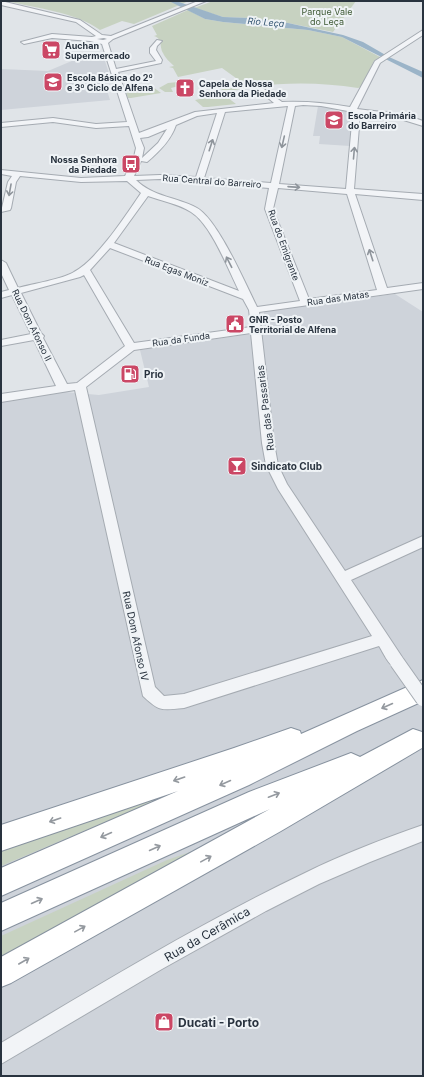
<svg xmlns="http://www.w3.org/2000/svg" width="424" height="1077" font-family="Inter,sans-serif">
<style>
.built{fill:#ced3da}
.green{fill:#c7d2c1}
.water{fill:#9bb4c8}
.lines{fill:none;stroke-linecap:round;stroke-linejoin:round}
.minor-casing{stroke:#a5abb2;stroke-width:2}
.highway-casing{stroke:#87929f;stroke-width:2}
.minor{fill:#f2f4f7;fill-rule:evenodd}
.highway{fill:#fff;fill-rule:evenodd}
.minor-bridge-casing{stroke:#a5abb2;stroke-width:16;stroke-linecap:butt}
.minor-bridge{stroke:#f2f4f7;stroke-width:14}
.oneway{stroke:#8e949b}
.oneway2{stroke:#94999f}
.labels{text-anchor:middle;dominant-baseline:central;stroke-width:4;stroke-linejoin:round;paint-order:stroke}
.far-park-label{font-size:9px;fill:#405b36;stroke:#eff3f6}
.far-water-label{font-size:9px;font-style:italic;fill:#345572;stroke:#eff3f6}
.far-poi-label{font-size:9px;font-weight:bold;fill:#29333f;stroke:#eff3f6;text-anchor:start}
.far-street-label{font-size:9px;fill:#29333f;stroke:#eff3f6}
.poi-label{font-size:10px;font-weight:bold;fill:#29333f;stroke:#eff3f6;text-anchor:start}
.street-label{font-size:10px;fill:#29333f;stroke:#eff3f6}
.near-street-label{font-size:12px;fill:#29333f;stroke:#eff3f6}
.near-poi-label{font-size:12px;font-weight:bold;fill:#29333f;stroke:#eff3f6;text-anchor:start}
</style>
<rect width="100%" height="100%" fill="#e0e4e8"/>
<!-- built -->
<g class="built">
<polygon points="103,54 102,56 104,58 111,79 104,81 110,100 1,110 1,69 48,71 86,55"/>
<polygon points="318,106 353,113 350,146 319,144 320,136 313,136"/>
<polygon points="395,294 423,312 423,1076 1,1076 1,402 65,392 99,395 149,387 140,350 265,332 264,311"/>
</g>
<!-- green -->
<g class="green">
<path d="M 6,1 L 189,1 L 134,24 L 122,21 L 100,30 C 75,12 36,8 6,1 Z"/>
<polygon points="213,1 356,1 333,32 288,23 250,18 223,17 194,8"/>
<path d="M 188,10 L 205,19 L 223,22 L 308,30 L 342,37 L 380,57 L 374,61 L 361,87 L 358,88 C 313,81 269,82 225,92 L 217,86 L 240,81 L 222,68 L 178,77 L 173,68 L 169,67 L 174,66 C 170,62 165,58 163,53 C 159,46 163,39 154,36 L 157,35 L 152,26 Z"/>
<polygon points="188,81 191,83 171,88 173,92 165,92 159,88 168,83"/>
<polygon points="149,84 161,93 131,98 128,98 125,90"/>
<polygon points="223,94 236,104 208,107 203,107 195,100"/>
<polygon points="169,795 1,866 1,848 82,818"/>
<polygon points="216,843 1,961 1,936 167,860"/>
</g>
<!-- water -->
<polygon class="water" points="169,1 176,1 223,17 250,18 288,23 343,35 363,42 389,57 423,72 423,78 342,37 308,30 223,22 205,19"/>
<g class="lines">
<defs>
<g id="minor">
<path d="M 1,1 L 80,20 L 102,35 L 111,36 L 198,1 L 206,1 L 113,39 L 108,43 L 116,69 L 156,61 L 150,53 L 150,48 L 157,40 L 162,41 L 157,46 L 156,50 L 162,60 L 161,63 L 118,72 L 139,133 L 195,112 L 274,103 L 255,87 L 255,85 L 257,84 L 282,102 C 306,101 327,103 350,107 L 375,61 L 423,30 L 423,35 L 380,63 L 357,109 C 379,112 402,113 423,121 L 423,126 L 397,118 L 360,114 L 354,189 L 423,194 L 423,200 L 355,194 L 387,288 L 423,283 L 423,289 L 259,312 L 274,443 L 278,465 L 287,484 L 345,571 L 423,536 L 423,547 L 351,580 L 402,657 L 404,662 L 402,667 C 390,671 385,655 379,646 L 184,708 C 161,710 160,712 143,696 L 75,390 L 1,402 L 1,394 L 56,386 L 34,340 L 1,346 L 1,340 L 31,334 L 12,295 L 1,298 L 1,292 L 9,290 L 1,273 L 1,260 L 6,263 L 18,288 C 32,284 63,279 74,272 C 97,260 126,215 141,193 L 127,181 L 81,182 L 20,176 L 16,182 L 11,208 L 10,210 L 1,212 L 8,182 L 12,176 L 1,174 L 1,170 L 81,178 L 125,176 L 134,157 L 136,148 L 129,126 L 96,128 L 53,122 L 1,127 L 1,123 L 53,118 L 96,124 L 127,122 L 102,44 L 90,41 L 52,38 L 24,44 L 21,42 L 52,34 L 92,37 L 96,36 L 76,22 L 1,5 ZM 104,38 L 107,39 L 103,40 L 97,39 ZM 303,105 L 321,106 L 353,112 L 346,189 L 279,184 L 295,106 ZM 288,106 L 271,183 L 204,178 L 225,112 ZM 217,113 L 196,177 L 160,175 L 134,176 L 141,161 L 147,162 C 159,152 171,140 176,125 L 197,116 ZM 167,129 L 158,143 L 142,158 L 144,148 L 140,138 L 148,137 ZM 160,179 L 269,188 L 265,209 L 300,301 L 257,307 C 245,283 218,220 197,208 C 177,197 153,197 136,180 ZM 278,188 L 347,194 L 377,290 L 309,299 L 273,209 ZM 148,196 C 162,201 179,204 191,212 C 211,224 228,269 239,291 L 114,243 ZM 110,248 L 243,299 L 249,310 L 251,327 L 134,343 L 90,270 ZM 84,275 L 125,346 L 77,383 L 67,384 L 43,338 L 44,336 L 41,333 L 21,293 L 80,277 ZM 251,333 L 262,443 L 266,465 L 278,489 L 372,636 L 184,694 L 164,696 L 155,687 L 86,387 L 134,350 Z"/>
<path d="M 423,825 L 423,841 L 370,862 L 319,884 L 266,911 L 162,969 L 1,1064 L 1,1043 C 101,984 200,923 305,873 C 343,854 383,839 423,825 Z"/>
</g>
<g id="highway">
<polygon points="423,680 423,701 357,731 249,785 1,896 1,868 178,791 1,851 1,825 234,748 291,728 300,731 301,734"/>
<polygon points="413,729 422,732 423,735 422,748 281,831 11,983 1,987 1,957 270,809 1,931 1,903 249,792 351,753 360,757"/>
</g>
</defs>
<!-- minor casing -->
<use href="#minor" class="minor-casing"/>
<!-- highway casing -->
<use href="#highway" class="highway-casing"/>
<!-- minor -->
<use href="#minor" class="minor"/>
<!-- highway -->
<use href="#highway" class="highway"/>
<defs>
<polyline id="minor-bridge" points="397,662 423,699"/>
</defs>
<!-- minor-bridge casing -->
<use href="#minor-bridge" class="minor-bridge-casing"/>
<!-- minor-bridge -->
<use href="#minor-bridge" class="minor-bridge"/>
</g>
<!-- one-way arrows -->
<defs><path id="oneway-shaft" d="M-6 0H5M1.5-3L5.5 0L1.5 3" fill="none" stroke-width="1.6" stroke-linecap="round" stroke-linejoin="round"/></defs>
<g class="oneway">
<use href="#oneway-shaft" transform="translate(283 142) rotate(103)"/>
<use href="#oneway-shaft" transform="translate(211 145) rotate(-72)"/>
<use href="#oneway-shaft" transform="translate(354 153) rotate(-85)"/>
<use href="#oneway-shaft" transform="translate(294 187) rotate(4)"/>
<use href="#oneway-shaft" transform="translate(10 190) rotate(100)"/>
<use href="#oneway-shaft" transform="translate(371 255) rotate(-108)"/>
<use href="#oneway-shaft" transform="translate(229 262) rotate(-117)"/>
</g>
<g class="oneway2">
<use href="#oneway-shaft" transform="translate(387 706) rotate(156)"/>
<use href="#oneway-shaft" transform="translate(179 779) rotate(161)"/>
<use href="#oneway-shaft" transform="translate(225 783) rotate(156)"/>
<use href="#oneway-shaft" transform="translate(274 795) rotate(-21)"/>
<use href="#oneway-shaft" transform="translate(55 820) rotate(161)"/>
<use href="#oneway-shaft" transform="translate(106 835) rotate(156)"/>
<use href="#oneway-shaft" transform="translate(155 848) rotate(-24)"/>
<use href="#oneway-shaft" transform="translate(206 859) rotate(-29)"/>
<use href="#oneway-shaft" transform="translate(37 901) rotate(-24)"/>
<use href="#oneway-shaft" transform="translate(80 929) rotate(-29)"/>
<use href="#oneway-shaft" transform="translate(24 961) rotate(-30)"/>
</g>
<!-- icons -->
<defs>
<symbol id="supermarket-square" viewBox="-11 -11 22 22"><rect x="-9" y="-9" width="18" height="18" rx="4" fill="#cb4765" stroke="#eff3f6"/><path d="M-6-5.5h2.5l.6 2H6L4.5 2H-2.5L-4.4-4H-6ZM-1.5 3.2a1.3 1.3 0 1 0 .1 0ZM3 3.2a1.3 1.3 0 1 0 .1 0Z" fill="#fff"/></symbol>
<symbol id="school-square" viewBox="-11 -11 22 22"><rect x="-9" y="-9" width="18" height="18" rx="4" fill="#cb4765" stroke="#eff3f6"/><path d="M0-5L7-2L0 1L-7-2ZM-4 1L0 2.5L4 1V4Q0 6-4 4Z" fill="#fff"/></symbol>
<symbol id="church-square" viewBox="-11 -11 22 22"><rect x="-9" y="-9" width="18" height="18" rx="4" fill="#cb4765" stroke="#eff3f6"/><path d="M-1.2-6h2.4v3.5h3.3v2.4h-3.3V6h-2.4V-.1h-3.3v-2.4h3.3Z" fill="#fff"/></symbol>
<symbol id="bus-square" viewBox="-11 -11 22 22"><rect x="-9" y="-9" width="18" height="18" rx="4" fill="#cb4765" stroke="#eff3f6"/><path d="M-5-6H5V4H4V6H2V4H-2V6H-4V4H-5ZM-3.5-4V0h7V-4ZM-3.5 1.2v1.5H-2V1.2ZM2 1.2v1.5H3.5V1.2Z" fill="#fff"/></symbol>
<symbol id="civic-square" viewBox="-11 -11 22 22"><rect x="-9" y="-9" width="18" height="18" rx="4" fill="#cb4765" stroke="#eff3f6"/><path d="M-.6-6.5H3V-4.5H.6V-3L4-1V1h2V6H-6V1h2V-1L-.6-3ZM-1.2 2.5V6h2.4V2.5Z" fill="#fff"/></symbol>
<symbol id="fuel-square" viewBox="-11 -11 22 22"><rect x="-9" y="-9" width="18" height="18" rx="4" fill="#cb4765" stroke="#eff3f6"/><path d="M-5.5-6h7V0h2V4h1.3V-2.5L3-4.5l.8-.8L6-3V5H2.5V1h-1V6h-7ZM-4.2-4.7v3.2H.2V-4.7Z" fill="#fff"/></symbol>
<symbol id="bar-square" viewBox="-11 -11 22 22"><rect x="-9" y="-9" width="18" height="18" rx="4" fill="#cb4765" stroke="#eff3f6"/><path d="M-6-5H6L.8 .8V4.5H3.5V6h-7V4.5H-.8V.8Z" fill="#fff"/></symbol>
<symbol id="shop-square" viewBox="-11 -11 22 22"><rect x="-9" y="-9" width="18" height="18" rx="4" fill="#cb4765" stroke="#eff3f6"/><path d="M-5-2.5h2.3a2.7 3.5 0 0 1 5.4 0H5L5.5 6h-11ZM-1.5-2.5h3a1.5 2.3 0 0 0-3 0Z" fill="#fff"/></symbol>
</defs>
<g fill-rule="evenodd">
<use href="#supermarket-square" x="40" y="39" width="22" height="22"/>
<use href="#school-square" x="42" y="71" width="22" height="22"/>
<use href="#church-square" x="174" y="77" width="22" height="22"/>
<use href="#school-square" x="323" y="109" width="22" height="22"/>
<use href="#bus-square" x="120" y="153" width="22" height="22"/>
<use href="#civic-square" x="224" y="313" width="22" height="22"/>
<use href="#fuel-square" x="119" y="363" width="22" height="22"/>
<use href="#bar-square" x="226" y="455" width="22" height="22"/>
<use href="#shop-square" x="153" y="1011" width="22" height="22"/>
</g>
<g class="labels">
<!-- far-park labels -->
<g class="far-park-label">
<text x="327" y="11">Parque Vale<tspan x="327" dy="10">do Leça</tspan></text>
</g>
<!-- far-water labels -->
<g class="far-water-label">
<text transform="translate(266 22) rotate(5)">Rio Leça</text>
</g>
<!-- far-poi labels -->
<g class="far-poi-label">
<text x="65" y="45">Auchan<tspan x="65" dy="10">Supermercado</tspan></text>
<text x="67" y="77">Escola Básica do 2º<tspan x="67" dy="10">e 3º Ciclo de Alfena</tspan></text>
<text x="199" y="83">Capela de Nossa<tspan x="199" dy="10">Senhora da Piedade</tspan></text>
<text x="348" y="115">Escola Primária<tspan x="348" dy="10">do Barreiro</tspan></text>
<text x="117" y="159" text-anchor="end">Nossa Senhora<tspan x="117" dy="10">da Piedade</tspan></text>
<text x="249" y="319">GNR - Posto<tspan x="249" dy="10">Territorial de Alfena</tspan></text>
</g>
<!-- far-street labels -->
<g class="far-street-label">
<text transform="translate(212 181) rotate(4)">Rua Central do Barreiro</text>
<text transform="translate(284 245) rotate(70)">Rua do Emigrante</text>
<text transform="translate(177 271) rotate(21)">Rua Egas Moniz</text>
<text transform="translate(338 298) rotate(-8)">Rua das Matas</text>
<text transform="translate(32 325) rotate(64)">Rua Dom Afonso II</text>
<text transform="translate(181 339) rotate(-8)">Rua da Funda</text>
</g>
<!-- poi labels -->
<g class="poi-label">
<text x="144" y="374">Prio</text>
<text x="251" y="466">Sindicato Club</text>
</g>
<!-- street labels -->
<g class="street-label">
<text transform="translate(265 408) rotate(-97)">Rua das Passarias</text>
<text transform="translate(136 636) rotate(78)">Rua Dom Afonso IV</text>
</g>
<!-- near-street labels -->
<g class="near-street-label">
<text transform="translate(207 934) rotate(-30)">Rua da Cerâmica</text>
</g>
<!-- near-poi labels -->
<g class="near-poi-label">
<text x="178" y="1022">Ducati - Porto</text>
</g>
</g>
<!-- border -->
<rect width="424" height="1077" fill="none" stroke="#29333f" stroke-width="4"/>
</svg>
